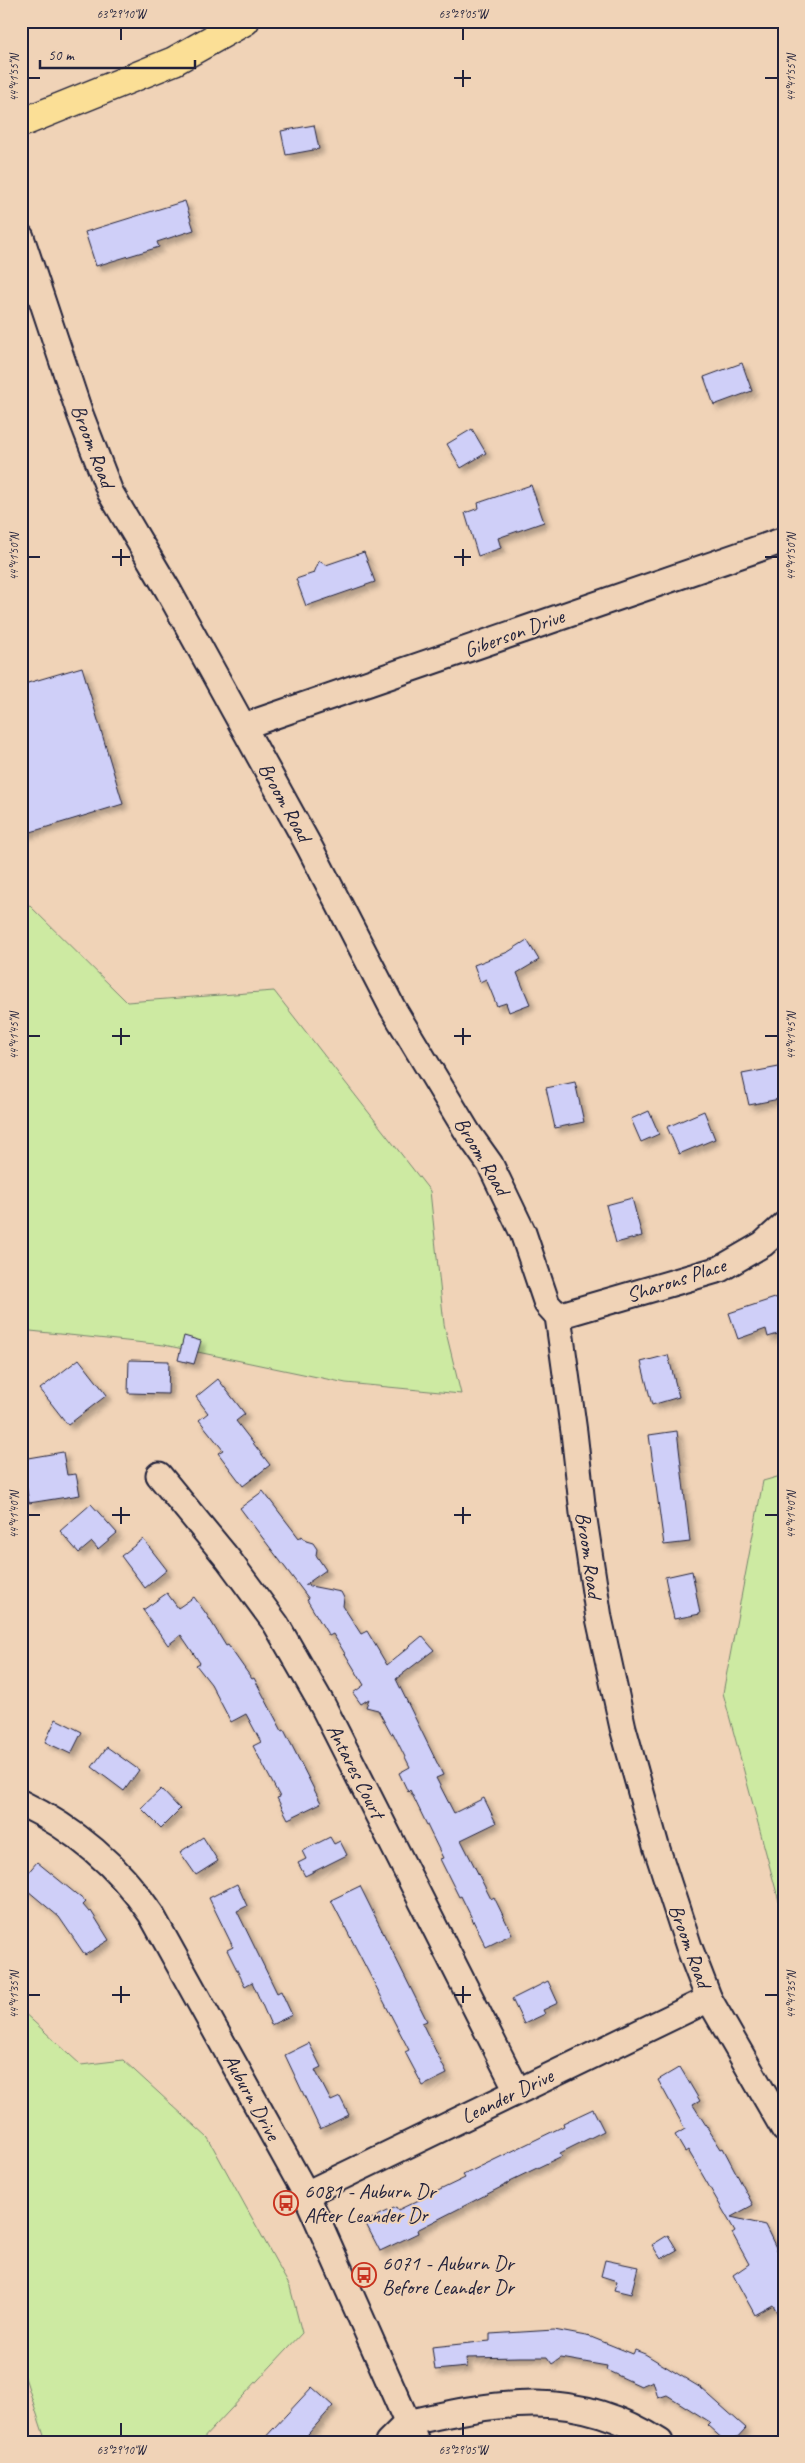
<svg xmlns="http://www.w3.org/2000/svg" width="805" height="2463" font-family="Caveat,sans-serif">
<style>
.green{fill:#cdeaa2;stroke:#78866e}
.building{fill:#cfcff8;stroke:#22223b;filter:url(#shadow)}
.lines{fill:none;stroke-linecap:round;stroke-linejoin:round}
.street-casing{stroke:#22223b;stroke-width:29}
.primary-casing{stroke:#22223b;stroke-width:31}
.street{stroke:#f0d3b7;stroke-width:25}
.primary{stroke:#fbdf96;stroke-width:28}
.ticks{fill:none;stroke:#22223b;stroke-width:2}
.labels{text-anchor:middle;dominant-baseline:central;stroke-width:4;stroke-linejoin:round;paint-order:stroke}
.street-label{font-size:21px;fill:#22223b;stroke:#f0d3b7}
.poi-label{font-size:21px;fill:#22223b;stroke:#f0d3b7;text-anchor:start}
.neatline{fill:none;stroke:#22223b;stroke-width:2}
.ticks-label{font-size:12px;text-anchor:middle;fill:#22223b}
</style>
<defs>
<filter id="shadow"><feDropShadow dx="4.5" dy="4.5" stdDeviation="2.5" flood-color="#0004"/></filter>
</defs>
<rect width="100%" height="100%" fill="#f0d3b7"/>
<filter id="ink" filterUnits="userSpaceOnUse"><feTurbulence type="fractalNoise" baseFrequency=".02" numOctaves="2"/><feDisplacementMap in="SourceGraphic" scale="10" xChannelSelector="R" yChannelSelector="G"/><feConvolveMatrix kernelMatrix="1 2 1 2 8 2 1 2 1" color-interpolation-filters="sRGB"/></filter>
<g filter="url(#ink)">
<!-- green -->
<g class="green">
<polygon points="21,897 127,1002 274,991 430,1191 444,1324 461,1394 346,1383 164,1345 21,1330"/>
<polygon points="784,1475 784,1920 723,1693 763,1481"/>
<polygon points="21,2010 81,2065 123,2060 208,2138 290,2287 302,2333 200,2442 46,2442 21,2365"/>
</g>
<!-- building -->
<g class="building">
<polygon points="314,125 319,149 286,155 281,131"/>
<polygon points="185,201 194,230 157,242 159,247 96,266 85,232"/>
<polygon points="742,363 752,391 714,405 704,377"/>
<polygon points="472,429 486,453 461,468 447,444"/>
<polygon points="531,485 544,522 498,538 501,548 478,556 465,513 479,508 478,503"/>
<polygon points="364,552 375,582 306,606 296,579 314,573 319,561 326,565"/>
<polygon points="82,667 123,804 21,835 21,685"/>
<polygon points="527,940 539,960 517,973 530,1004 509,1012 506,1003 497,1006 486,979 480,982 474,965 508,952"/>
<polygon points="784,1066 784,1098 749,1105 742,1074"/>
<polygon points="575,1082 584,1122 555,1128 546,1088"/>
<polygon points="649,1111 659,1134 641,1142 631,1119"/>
<polygon points="704,1111 715,1139 679,1154 667,1127"/>
<polygon points="632,1198 642,1236 616,1243 606,1205"/>
<polygon points="784,1295 784,1332 768,1337 766,1329 738,1339 729,1313"/>
<polygon points="184,1336 201,1341 194,1364 178,1360"/>
<polygon points="668,1355 679,1397 652,1405 641,1362"/>
<polygon points="79,1359 107,1395 68,1425 40,1389"/>
<polygon points="129,1360 169,1361 168,1394 128,1393"/>
<polygon points="218,1379 245,1414 236,1421 270,1465 243,1486 218,1453 223,1450 199,1420 208,1413 196,1397"/>
<polygon points="677,1431 690,1542 664,1545 649,1435"/>
<polygon points="63,1452 67,1475 76,1474 80,1495 29,1503 22,1459"/>
<polygon points="263,1491 299,1538 302,1536 306,1541 313,1543 317,1549 316,1555 326,1570 305,1585 341,1592 344,1598 343,1606 361,1634 367,1631 387,1665 422,1636 434,1650 396,1679 443,1775 436,1778 454,1813 484,1798 496,1823 461,1840 491,1899 494,1897 512,1934 486,1947 461,1896 459,1897 440,1859 443,1858 410,1790 408,1792 399,1773 410,1767 393,1733 391,1734 378,1710 366,1707 369,1699 361,1704 353,1693 364,1685 333,1634 329,1636 307,1600 309,1599 240,1508"/>
<polygon points="91,1504 117,1533 98,1549 92,1542 79,1553 60,1531"/>
<polygon points="143,1539 167,1570 145,1588 121,1556"/>
<polygon points="692,1571 700,1614 674,1619 665,1577"/>
<polygon points="167,1593 178,1608 194,1597 207,1615 226,1646 228,1645 252,1679 254,1678 282,1731 284,1730 321,1803 288,1819 277,1798 280,1797 253,1746 261,1742 246,1714 231,1722 211,1684 196,1665 200,1663 181,1635 168,1645 143,1610"/>
<polygon points="56,1719 82,1732 71,1754 45,1742"/>
<polygon points="107,1747 139,1770 124,1791 92,1767"/>
<polygon points="161,1789 180,1809 161,1828 141,1808"/>
<polygon points="203,1837 218,1861 196,1875 180,1852"/>
<polygon points="330,1837 334,1844 340,1841 347,1855 305,1876 298,1863 306,1859 302,1851"/>
<polygon points="37,1862 86,1902 83,1905 89,1912 91,1911 109,1940 85,1955 59,1917 21,1885 21,1881"/>
<polygon points="237,1884 247,1906 237,1911 277,1993 281,1991 292,2015 271,2025 252,1982 245,1986 227,1950 233,1947 209,1898"/>
<polygon points="360,1886 427,2021 422,2023 447,2074 423,2086 405,2052 409,2050 331,1900"/>
<polygon points="548,1981 558,2003 543,2010 545,2014 524,2024 512,1999"/>
<polygon points="309,2043 321,2067 315,2070 331,2101 340,2097 349,2115 320,2129 285,2055"/>
<polygon points="680,2067 700,2101 693,2105 721,2149 723,2148 753,2205 731,2217 765,2225 781,2258 784,2258 784,2324 773,2305 755,2315 733,2275 749,2264 732,2233 735,2231 688,2150 685,2152 675,2135 685,2129 658,2080"/>
<polygon points="593,2109 604,2131 560,2153 562,2156 510,2181 511,2182 417,2230 418,2233 380,2251 365,2222 396,2207 398,2210 465,2178 463,2175 564,2126 563,2123"/>
<polygon points="668,2235 677,2250 661,2259 652,2245"/>
<polygon points="605,2260 638,2267 631,2294 614,2290 617,2281 601,2276"/>
<polygon points="554,2330 591,2337 633,2354 635,2350 645,2354 701,2388 746,2428 733,2442 726,2442 707,2425 710,2422 667,2395 658,2398 653,2381 641,2386 606,2370 607,2366 561,2358 552,2364 547,2357 520,2357 466,2358 467,2367 435,2370 432,2347 490,2341 490,2334"/>
<polygon points="312,2387 333,2406 301,2442 261,2442"/>
</g>
<g class="lines">
<defs>
<g id="street">
<polyline points="21,237 80,414 110,492 168,590 310,848 392,1007 468,1133 490,1164 523,1233 547,1304 558,1316 574,1432 583,1513 599,1618 623,1728 656,1846 689,1947 709,1999 784,2129"/>
<polyline points="244,726 784,540"/>
<polyline points="558,1316 720,1269 763,1244 784,1225"/>
<polyline points="159,1475 228,1559 276,1624 323,1706 517,2090"/>
<path d="M 21,1803 C 75,1829 117,1864 151,1914 L 306,2194 L 416,2442"/>
<polyline points="306,2194 709,1999"/>
<path d="M 407,2423 C 498,2402 576,2387 660,2442"/>
<polyline points="388,2442 407,2423"/>
</g>
<polyline id="primary" points="21,123 174,61 245,21"/>
</defs>
<!-- street casing -->
<use href="#street" class="street-casing"/>
<!-- primary casing -->
<use href="#primary" class="primary-casing"/>
<!-- street -->
<use href="#street" class="street"/>
<!-- primary -->
<use href="#primary" class="primary"/>
</g>
</g>
<!-- ticks -->
<path class="ticks" d="M 121,28 L 121,40M 463,28 L 463,40M 463,70 L 463,87M 28,78 L 40,78M 454,78 L 471,78M 765,78 L 778,78M 121,549 L 121,566M 463,549 L 463,566M 28,557 L 40,557M 112,557 L 130,557M 454,557 L 471,557M 765,557 L 778,557M 121,1028 L 121,1045M 463,1028 L 463,1045M 28,1036 L 40,1036M 112,1036 L 130,1036M 454,1036 L 471,1036M 765,1036 L 778,1036M 121,1507 L 121,1524M 463,1507 L 463,1524M 28,1515 L 40,1515M 112,1515 L 130,1515M 454,1515 L 471,1515M 765,1515 L 778,1515M 121,1986 L 121,2003M 463,1986 L 463,2003M 28,1995 L 40,1995M 112,1995 L 130,1995M 454,1995 L 471,1995M 765,1995 L 778,1995M 121,2423 L 121,2436M 463,2423 L 463,2436"/>
<!-- icons -->
<defs>
<symbol id="bus-ring" viewBox="-11 -11 22 22"><circle r="9.5" fill="#f0d3b7" stroke="#c8321e" stroke-width="1.5"/><path d="M-5-6H5V4H4V6H2V4H-2V6H-4V4H-5ZM-3.5-4V0h7V-4ZM-3.5 1.2v1.5H-2V1.2ZM2 1.2v1.5H3.5V1.2Z" fill="#c8321e"/></symbol>
</defs>
<g fill-rule="evenodd">
<use href="#bus-ring" x="272" y="2189" width="28" height="28"/>
<use href="#bus-ring" x="350" y="2261" width="28" height="28"/>
</g>
<g class="labels">
<!-- street labels -->
<g class="street-label">
<text transform="translate(93 446) rotate(69)">Broom Road</text>
<text transform="translate(514 633) rotate(-20)">Giberson Drive</text>
<text transform="translate(285 802) rotate(61)">Broom Road</text>
<text transform="translate(482 1156) rotate(59)">Broom Road</text>
<text transform="translate(676 1280) rotate(-18)">Sharons Place</text>
<text transform="translate(589 1555) rotate(82)">Broom Road</text>
<text transform="translate(356 1771) rotate(63)">Antares Court</text>
<text transform="translate(690 1946) rotate(70)">Broom Road</text>
<text transform="translate(507 2096) rotate(-26)">Leander Drive</text>
<text transform="translate(252 2097) rotate(61)">Auburn Drive</text>
</g>
<!-- poi labels -->
<g class="poi-label">
<text x="304" y="2191">6081 - Auburn Dr<tspan x="304" dy="24">After Leander Dr</tspan></text>
<text x="382" y="2263">6071 - Auburn Dr<tspan x="382" dy="24">Before Leander Dr</tspan></text>
</g>
</g>
<!-- margin -->
<rect width="805" height="2463" fill="none" stroke="#f0d3b7" stroke-width="55"/>
<!-- scale -->
<path d="M40 60v8h155v-8" fill="none" stroke="#22223b" stroke-width="2.5"/>
<text x="48" y="60" font-size="15" fill="#22223b" stroke="#f0d3b7" stroke-width="4" paint-order="stroke">50 m</text>
<rect x="28" y="28" width="750" height="2408" class="neatline"/>
<g class="ticks-label">
<text x="121" y="18">63°29'10"W</text>
<text x="463" y="18">63°29'05"W</text>
<text transform="translate(14 78) rotate(-90)" y="4">44°41'55"N</text>
<text transform="translate(791 78) rotate(-90)" y="4">44°41'55"N</text>
<text transform="translate(14 557) rotate(-90)" y="4">44°41'50"N</text>
<text transform="translate(791 557) rotate(-90)" y="4">44°41'50"N</text>
<text transform="translate(14 1036) rotate(-90)" y="4">44°41'45"N</text>
<text transform="translate(791 1036) rotate(-90)" y="4">44°41'45"N</text>
<text transform="translate(14 1515) rotate(-90)" y="4">44°41'40"N</text>
<text transform="translate(791 1515) rotate(-90)" y="4">44°41'40"N</text>
<text transform="translate(14 1995) rotate(-90)" y="4">44°41'35"N</text>
<text transform="translate(791 1995) rotate(-90)" y="4">44°41'35"N</text>
<text x="121" y="2454">63°29'10"W</text>
<text x="463" y="2454">63°29'05"W</text>
</g>
</svg>
